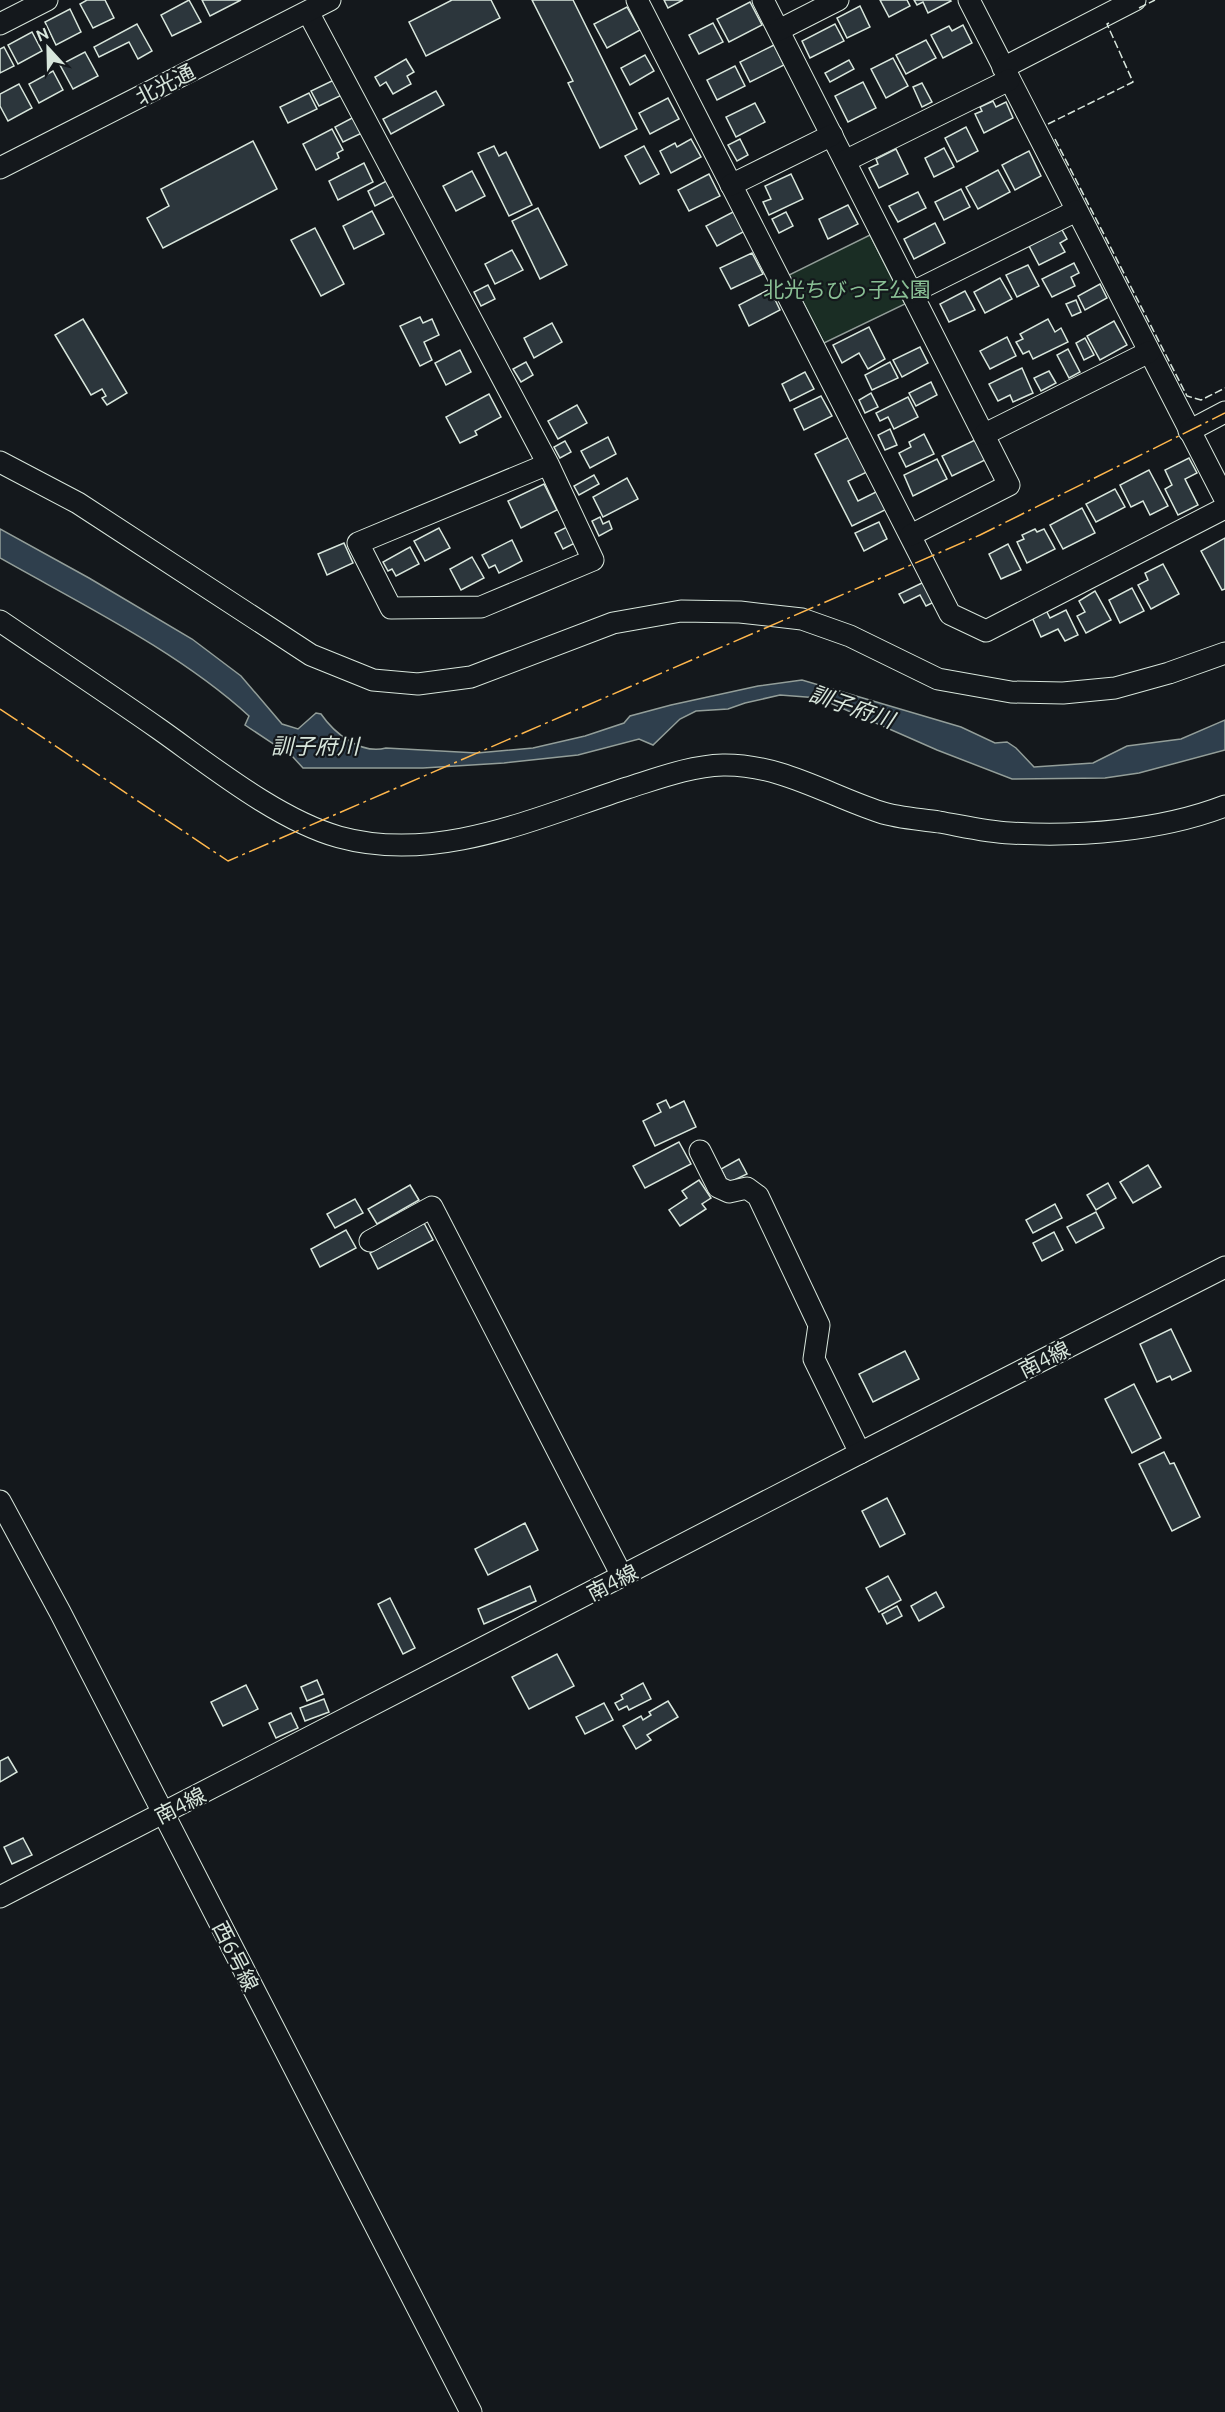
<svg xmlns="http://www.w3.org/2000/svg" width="1225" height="2412" font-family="Ubuntu,'Noto Sans JP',sans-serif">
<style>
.green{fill:#1a2d24;stroke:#939e99;stroke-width:1.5}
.water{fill:#2f3f4d;stroke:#939e99;stroke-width:1.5}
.building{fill:#2c363c;stroke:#d8e6dc;stroke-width:1.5}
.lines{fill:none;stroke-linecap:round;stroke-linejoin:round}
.minor-casing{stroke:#d8e6dc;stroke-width:23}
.minor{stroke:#14181c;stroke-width:21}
.fence{stroke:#d8e6dc;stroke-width:1.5;stroke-dasharray:8 3;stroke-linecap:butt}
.power{stroke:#ffb74d;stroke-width:1.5;stroke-dasharray:21 4.5 3 4.5;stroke-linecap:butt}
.labels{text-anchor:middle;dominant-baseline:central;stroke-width:4.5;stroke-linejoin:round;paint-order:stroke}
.street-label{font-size:21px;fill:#d8e6dc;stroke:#14181c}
.park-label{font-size:21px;fill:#8ac095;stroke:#14181c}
.water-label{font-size:22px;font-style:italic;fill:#d8e6dc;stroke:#14181c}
</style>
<rect width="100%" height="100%" fill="#14181c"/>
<!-- green -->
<polygon class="green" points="870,235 905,304 824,343 789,275"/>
<!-- water -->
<path class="water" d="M 0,529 L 89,578 L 192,639 L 241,676 L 282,724 L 298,729 L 316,713 L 321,714 C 334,733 361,755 386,748 L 477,753 L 533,748 L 585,736 L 624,723 L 630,716 L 671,705 L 758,686 L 802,680 L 961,727 L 995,743 L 1007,742 L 1016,748 L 1034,767 L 1093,763 L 1127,746 L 1181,739 L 1225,720 L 1225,750 L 1139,773 L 1105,778 L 1012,779 L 937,750 L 819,698 L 780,695 L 745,703 L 728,709 L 696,711 L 680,719 L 653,745 L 639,739 L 578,755 L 504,763 L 423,768 L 303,768 L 293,757 L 245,725 L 249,716 C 179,652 83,605 0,558 Z"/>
<!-- building -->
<g class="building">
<polygon points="87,0 105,0 114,18 93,28 80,4"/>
<polygon points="189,0 201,22 172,36 161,15"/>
<polygon points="202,0 241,0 210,16"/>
<polygon points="452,0 491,0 500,18 426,56 409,22"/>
<polygon points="532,0 573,0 637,129 600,148 568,83 573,81"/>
<polygon points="664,0 683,0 668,8"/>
<polygon points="880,0 907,0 910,6 889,17"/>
<polygon points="914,0 950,0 951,1 928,13 923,2 917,5"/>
<polygon points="750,2 762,25 729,42 717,19"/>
<polygon points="860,6 870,27 847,38 837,18"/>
<polygon points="627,7 640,30 607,48 594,24"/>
<polygon points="70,9 81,32 56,45 45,22"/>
<polygon points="713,23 723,42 699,54 689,35"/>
<polygon points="137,24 152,51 138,59 129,42 99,57 94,47"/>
<polygon points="835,24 844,41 810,58 802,41"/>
<polygon points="963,25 972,43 943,58 931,35 949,26 952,31"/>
<polygon points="32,32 42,51 18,64 8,45"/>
<polygon points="926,40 936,58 906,74 896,55"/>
<polygon points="774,45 784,65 750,82 740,62"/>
<polygon points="4,47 14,66 0,73 0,49"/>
<polygon points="85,52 98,76 73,89 60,65"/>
<polygon points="645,55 654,71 630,85 621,68"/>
<polygon points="893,58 908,86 886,98 871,69"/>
<polygon points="406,59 414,72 407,76 411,84 393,94 386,82 380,86 375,77"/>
<polygon points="849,60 854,69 830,82 825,73"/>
<polygon points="735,66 745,86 717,100 707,80"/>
<polygon points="53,71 63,90 39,103 29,84"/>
<polygon points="336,79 344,94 319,106 311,91"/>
<polygon points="863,82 876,108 848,122 835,96"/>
<polygon points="922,83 932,102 922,107 913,87"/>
<polygon points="19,84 32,108 8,121 0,106 0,94"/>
<polygon points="436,91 444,105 391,134 383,119"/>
<polygon points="309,93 317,109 288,123 280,107"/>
<polygon points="668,98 679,119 650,134 639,113"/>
<polygon points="993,101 996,107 1006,102 1013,118 984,133 975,114 982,111 980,107"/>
<polygon points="755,103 765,122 736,137 726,117"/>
<polygon points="354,117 362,133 343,142 335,127"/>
<polygon points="966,127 978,151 957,162 945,138"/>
<polygon points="332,129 343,150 337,153 339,158 316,170 303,144"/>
<polygon points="691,139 701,157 671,173 660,151 675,143 677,147"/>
<polygon points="740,139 748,155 737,161 728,145"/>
<polygon points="253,141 277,189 163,248 147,218 169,206 161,189"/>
<polygon points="494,146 499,156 506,152 532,205 509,216 478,153"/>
<polygon points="644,146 659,174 640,184 625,156"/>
<polygon points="944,148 954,167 934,177 925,158"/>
<polygon points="896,149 908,174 879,188 869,168 878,164 876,159"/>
<polygon points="1029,151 1041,176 1015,190 1002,165"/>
<polygon points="364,163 373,182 338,200 329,181"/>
<polygon points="998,170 1010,192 978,209 966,187"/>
<polygon points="472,171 485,196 456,211 443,186"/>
<polygon points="709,174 720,196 689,211 678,190"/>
<polygon points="791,174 803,199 769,215 763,202 771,199 765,186"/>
<polygon points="390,179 398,194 375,206 368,191"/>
<polygon points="961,189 970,207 944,220 935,202"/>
<polygon points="918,192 926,208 898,222 889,206"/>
<polygon points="848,205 858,224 828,239 819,219"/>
<polygon points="538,208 567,265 540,279 512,221"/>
<polygon points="372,211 384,234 354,249 343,226"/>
<polygon points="735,211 745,231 717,246 706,226"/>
<polygon points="786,212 793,226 779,233 772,219"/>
<polygon points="935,223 945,243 914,259 904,239"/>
<polygon points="315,228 344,284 321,296 291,240"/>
<polygon points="1061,228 1067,239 1060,243 1065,252 1039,265 1029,246"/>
<polygon points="512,250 523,270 495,284 485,264"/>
<polygon points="752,253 763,274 731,289 720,268"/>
<polygon points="1074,263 1079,273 1071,277 1075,286 1052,297 1042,279"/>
<polygon points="1028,265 1039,286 1017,297 1006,275"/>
<polygon points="1000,278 1012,299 985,313 974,292"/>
<polygon points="1100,284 1107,298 1085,310 1078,296"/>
<polygon points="488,285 495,299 481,306 474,292"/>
<polygon points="770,289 780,310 749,326 739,305"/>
<polygon points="965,291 975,310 949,322 940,304"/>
<polygon points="1076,300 1081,312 1072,316 1066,304"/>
<polygon points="420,317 423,323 432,319 439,335 424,342 432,360 420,366 400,326"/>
<polygon points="83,319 127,393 107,405 102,398 106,396 102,389 91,395 55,335"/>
<polygon points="1048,319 1055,332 1061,328 1068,342 1033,359 1029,351 1023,354 1016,342 1023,339 1020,334"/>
<polygon points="1114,321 1127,345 1100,360 1087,336"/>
<polygon points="552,323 562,342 534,358 524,338"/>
<polygon points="869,327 885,359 868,369 859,353 842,363 833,345"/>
<polygon points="1007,337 1016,356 990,369 980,351"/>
<polygon points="1085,338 1094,355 1084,360 1076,343"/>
<polygon points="920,347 928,363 902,377 893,360"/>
<polygon points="1068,349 1080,372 1069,378 1057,355"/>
<polygon points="460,350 471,372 446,385 435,363"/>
<polygon points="526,362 533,375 521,382 513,369"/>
<polygon points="890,362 898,378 872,390 865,375"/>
<polygon points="1022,368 1033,393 1013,402 1010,395 998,401 989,384"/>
<polygon points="1049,371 1056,383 1041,391 1034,378"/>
<polygon points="805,372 814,389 790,401 782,384"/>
<polygon points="931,382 937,395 916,406 909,393"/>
<polygon points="871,393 878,407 865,413 859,400"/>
<polygon points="489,394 501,417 475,431 477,435 460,443 446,417"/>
<polygon points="821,396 832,416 804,430 794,409"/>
<polygon points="908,397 918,417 894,429 888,417 880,421 876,413"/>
<polygon points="577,405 587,423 558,439 548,421"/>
<polygon points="890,429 897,445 885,450 878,435"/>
<polygon points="924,434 934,454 906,467 899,453 911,447 909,442"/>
<polygon points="851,436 869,471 848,481 858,501 878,491 887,509 852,526 815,454"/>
<polygon points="608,437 616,454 590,468 581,451"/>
<polygon points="975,440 985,460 952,476 942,456"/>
<polygon points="565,441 571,452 560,458 554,447"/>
<polygon points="1189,458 1197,473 1185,479 1198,505 1178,515 1165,489 1172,485 1165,470"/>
<polygon points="937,459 947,479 913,496 904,475"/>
<polygon points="1149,470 1168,506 1150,515 1143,501 1131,507 1120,485"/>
<polygon points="594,475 599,484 579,495 574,486"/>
<polygon points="627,478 638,499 603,517 593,497"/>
<polygon points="544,484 557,510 521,528 508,501"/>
<polygon points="1115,489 1125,507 1096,522 1086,504"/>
<polygon points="1082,508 1095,533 1063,549 1050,525"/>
<polygon points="600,517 603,524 609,521 612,529 599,536 592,521"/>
<polygon points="879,522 887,539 864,551 855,533"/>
<polygon points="567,527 575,543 563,549 555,533"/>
<polygon points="439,528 450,548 425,561 414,541"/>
<polygon points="1035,529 1037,532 1044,529 1055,549 1027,563 1017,542 1024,539 1022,535"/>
<polygon points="1225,538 1225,589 1222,590 1201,551"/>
<polygon points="512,540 522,561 499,573 495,565 489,568 482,555"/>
<polygon points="344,543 353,563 327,575 318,554"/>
<polygon points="1008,544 1021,570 1001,579 989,554"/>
<polygon points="410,547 419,564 396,576 392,569 388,571 383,562"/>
<polygon points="472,557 484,578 461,590 450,569"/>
<polygon points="1163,564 1179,594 1151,609 1138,585 1148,580 1145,573"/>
<polygon points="924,582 934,602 926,606 920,595 904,603 899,594"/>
<polygon points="1132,588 1144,611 1120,623 1109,600"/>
<polygon points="1095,591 1111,620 1086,633 1077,616 1085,612 1079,601"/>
<polygon points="1045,608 1050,618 1066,610 1078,635 1065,641 1058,629 1041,637 1031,615"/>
<polygon points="666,1100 670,1108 684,1101 696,1127 655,1146 643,1121 661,1112 657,1104"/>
<polygon points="679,1142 691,1164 645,1188 633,1166"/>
<polygon points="739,1159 747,1174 728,1183 721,1169"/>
<polygon points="1148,1165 1161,1187 1133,1203 1120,1182"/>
<polygon points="699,1180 711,1198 702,1204 706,1209 680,1226 669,1210 687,1198 682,1191"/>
<polygon points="1108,1183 1116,1198 1096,1210 1087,1195"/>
<polygon points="410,1185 419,1200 377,1224 368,1209"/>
<polygon points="355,1199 363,1213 335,1228 327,1214"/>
<polygon points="1055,1204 1062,1218 1033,1233 1026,1220"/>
<polygon points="1096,1212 1104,1228 1076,1243 1067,1227"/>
<polygon points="424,1223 433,1240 378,1269 370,1253"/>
<polygon points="346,1230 356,1248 320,1267 311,1249"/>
<polygon points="1054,1232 1063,1250 1042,1261 1033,1243"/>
<polygon points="1171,1329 1191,1371 1172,1380 1170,1376 1157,1382 1140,1344"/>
<polygon points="905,1351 919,1379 873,1402 859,1374"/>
<polygon points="1134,1384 1161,1438 1132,1453 1105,1399"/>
<polygon points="1164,1452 1170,1464 1174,1463 1200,1517 1172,1531 1139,1464"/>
<polygon points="887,1498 905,1534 880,1547 862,1511"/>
<polygon points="525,1523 538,1550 488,1575 475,1549"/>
<polygon points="888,1576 901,1600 879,1612 866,1588"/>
<polygon points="530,1586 536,1601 484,1624 478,1609"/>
<polygon points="936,1592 944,1607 919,1621 911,1606"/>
<polygon points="390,1598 415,1648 403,1654 378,1604"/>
<polygon points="897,1606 902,1616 887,1624 882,1614"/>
<polygon points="557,1654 574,1686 529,1709 512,1677"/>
<polygon points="317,1680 323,1694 307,1701 301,1687"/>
<polygon points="643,1683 651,1699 629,1710 627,1706 619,1710 615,1703 623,1699 621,1695"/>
<polygon points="246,1685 258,1709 223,1726 211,1702"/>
<polygon points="324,1699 329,1712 305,1721 300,1708"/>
<polygon points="668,1701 678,1717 647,1735 651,1740 636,1749 623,1726 641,1716 643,1720 651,1715 649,1712"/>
<polygon points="604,1703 613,1720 585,1734 576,1717"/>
<polygon points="291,1713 298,1728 276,1738 269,1723"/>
<polygon points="8,1757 17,1772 0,1782 0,1761"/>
<polygon points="23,1838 32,1855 12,1864 4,1847"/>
</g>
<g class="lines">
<defs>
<g id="minor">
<polyline points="637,0 950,614 986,631 1225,508"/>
<polyline points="763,0 1009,485 911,535"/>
<polyline points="969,0 1225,499"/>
<polyline points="308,12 548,464 593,560 481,607 391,608 358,543 548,464"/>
<polyline points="0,24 47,0"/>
<polyline points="779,30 838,0"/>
<polyline points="1003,68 1135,0"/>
<polyline points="845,161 1009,80"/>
<polyline points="0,168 330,0"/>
<polyline points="731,185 832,135"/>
<polyline points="913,292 1076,211"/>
<polyline points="1189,431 1225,412"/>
<polyline points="985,434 1149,352"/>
<polyline points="0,462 78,503 311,655 373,680 418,684 471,677 613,623 681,611 740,612 802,619 850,636 938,679 1011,692 1063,693 1115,688 1169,673 1225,653"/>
<path d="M 0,621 C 53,657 106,692 159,729 C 210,765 278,820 339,837 C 437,864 535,818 627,788 C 659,778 690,766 723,765 C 780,764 828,795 880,812 C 898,818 919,819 939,822 C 962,826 987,832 1010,833 C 1079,837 1160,831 1225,806"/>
<polyline points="700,1151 718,1187 729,1192 747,1188 758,1196 819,1325 814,1359 860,1453"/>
<polyline points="370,1241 432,1207 622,1576"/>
<polyline points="0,1501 60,1612 471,2412"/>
<polyline points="0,1897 860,1453 1225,1267"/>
</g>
</defs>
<!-- minor casing -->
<use href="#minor" class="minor-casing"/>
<!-- minor -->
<use href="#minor" class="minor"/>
<!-- fence -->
<g class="fence">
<polyline points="1139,8 1155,0"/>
<polyline points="1048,124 1133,82 1107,24 1109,23"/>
<polyline points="1055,139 1187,396 1201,400 1225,388"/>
</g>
<!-- power -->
<polyline class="power" points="0,709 228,861 980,535 1225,413"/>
</g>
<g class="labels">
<!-- street labels -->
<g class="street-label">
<text transform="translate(165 84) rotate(-27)">北光通</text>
<text transform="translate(1044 1359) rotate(-27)">南4線</text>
<text transform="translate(612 1582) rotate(-27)">南4線</text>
<text transform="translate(180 1805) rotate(-27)">南4線</text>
<text transform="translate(236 1956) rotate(63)">西6号線</text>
</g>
<!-- park labels -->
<g class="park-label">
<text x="847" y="289">北光ちびっ子公園</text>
</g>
<!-- water labels -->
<g class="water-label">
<text transform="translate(852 706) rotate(19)">訓子府川</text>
<text x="315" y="745">訓子府川</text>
</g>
</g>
<!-- north arrow -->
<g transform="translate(48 48) rotate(338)" stroke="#14181c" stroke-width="4.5" paint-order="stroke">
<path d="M0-4.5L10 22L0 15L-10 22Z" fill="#d8e6dc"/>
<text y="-9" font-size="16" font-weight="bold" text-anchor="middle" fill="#d8e6dc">N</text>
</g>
</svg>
